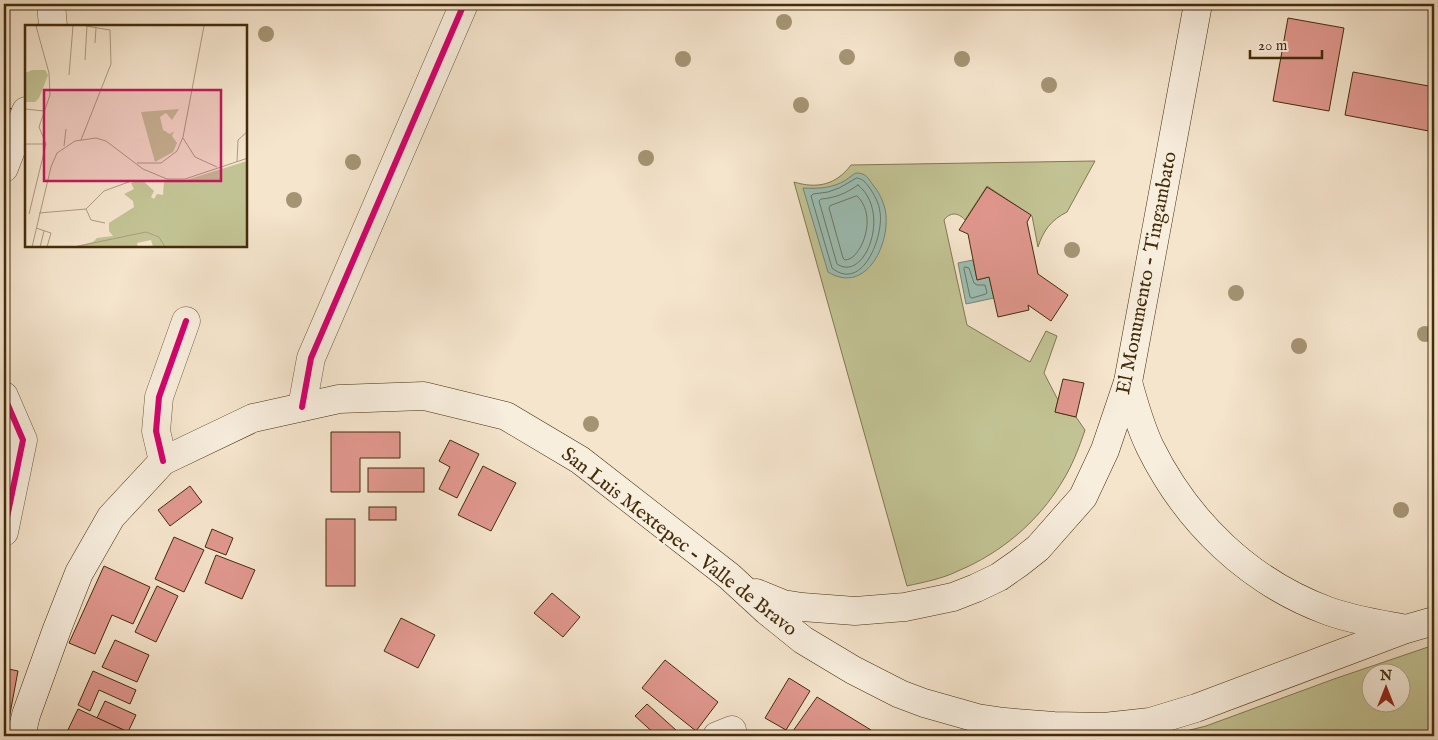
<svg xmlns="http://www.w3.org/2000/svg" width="1438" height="740" font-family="'IM FELL English',serif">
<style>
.green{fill:#c2c394;stroke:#83784f;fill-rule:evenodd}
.water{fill:#9cbfb5;stroke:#798471}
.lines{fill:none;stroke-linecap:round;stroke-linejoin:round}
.shore{stroke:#707660;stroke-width:1}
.building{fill:#e1988f;stroke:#442c0a}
.minor-casing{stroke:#705a3b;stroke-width:29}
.secondary-casing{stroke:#442c0a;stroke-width:29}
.minor{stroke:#f8eede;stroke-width:28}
.secondary{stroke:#f8eede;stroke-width:28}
.cycleway-casing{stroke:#f8eede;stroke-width:9}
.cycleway{stroke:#d6006c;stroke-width:6}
.tree{fill:#a59474}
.labels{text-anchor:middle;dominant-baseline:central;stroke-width:4.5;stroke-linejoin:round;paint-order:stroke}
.street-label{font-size:20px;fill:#442c0a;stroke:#f8eede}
.inset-road{fill:none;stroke:#ae9b7f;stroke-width:1}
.view{fill:#c2185b;fill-opacity:0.15;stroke:#c2185b;stroke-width:2.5}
.inset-edge{fill:none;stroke:#442c0a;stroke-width:2.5}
</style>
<rect width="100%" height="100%" fill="#f5e5cd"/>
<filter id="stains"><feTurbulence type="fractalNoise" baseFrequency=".004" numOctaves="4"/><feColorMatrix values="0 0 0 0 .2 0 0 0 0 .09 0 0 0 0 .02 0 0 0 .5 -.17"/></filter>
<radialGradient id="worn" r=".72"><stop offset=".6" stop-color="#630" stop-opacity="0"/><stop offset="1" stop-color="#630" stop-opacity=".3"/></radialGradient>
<!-- green -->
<g class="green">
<path d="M 1095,161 L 1067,212 C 1051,220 1043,231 1038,247 L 1032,216 L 987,186 L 965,220 C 958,212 950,212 944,220 L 967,325 L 1030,362 L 1046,331 L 1057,336 L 1044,373 L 1058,400 L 1055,412 L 1076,417 L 1085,430 C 1079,448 1072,466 1062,482 C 1038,522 1001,553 958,571 C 942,579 924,582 907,586 L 794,182 C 817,189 836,185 851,165 Z"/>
<path d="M 1434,645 L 1434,736 L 1166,736 L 1206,726 L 1334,679 ZM 1370,672 L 1400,672 L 1400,702 L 1370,702 Z"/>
</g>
<!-- water -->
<g class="water">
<path d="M 856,173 C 866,173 868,178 873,185 C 879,192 883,201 885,209 C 892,241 867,296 828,272 L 803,188 C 818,189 833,188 846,180 C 850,177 852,175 856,173 Z"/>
<polygon points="973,260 977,280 989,277 994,298 966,304 958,263"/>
</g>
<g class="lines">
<!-- shore -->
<g class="shore">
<path d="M 857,178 C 863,179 865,182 869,187 C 874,194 879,203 880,212 C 884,235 863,293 832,268 L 811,196 L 813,194 L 828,192 L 839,188 Z"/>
<path d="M 858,185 C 892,212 865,283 837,264 L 819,201 L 821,199 C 835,198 847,193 858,185 Z"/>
<path d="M 857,196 C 871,209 869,232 860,248 C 856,254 853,259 845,260 L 843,258 L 829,208 L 830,206 Z"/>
<polygon points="965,267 969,268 974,283 977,285 985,285 987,292 986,294 972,298 970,297 964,269"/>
</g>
</g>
<!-- building -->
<g class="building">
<polygon points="1288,18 1344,28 1329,111 1273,101"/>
<polygon points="1353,72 1434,87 1434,132 1345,115"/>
<polygon points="4,108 21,109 4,151"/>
<polygon points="987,187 1031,215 1027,222 1038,274 1068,295 1051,321 1028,305 1029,310 998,317 989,277 977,280 968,234 959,230"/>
<polygon points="1063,379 1084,383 1076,417 1055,412"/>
<polygon points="331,432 400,432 400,458 360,458 360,492 331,492"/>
<polygon points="450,440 479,454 457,498 439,489 450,467 439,461"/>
<polygon points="483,466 516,483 491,531 458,515"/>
<rect x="368" y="468" width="56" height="24"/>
<polygon points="190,486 202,502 170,526 158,510"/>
<rect x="369" y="507" width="27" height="13"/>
<rect x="326" y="519" width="29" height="67"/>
<polygon points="212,529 233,538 226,555 205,547"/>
<polygon points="174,537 204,550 184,592 155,579"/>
<polygon points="216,555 255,570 242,599 205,583"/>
<polygon points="104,566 150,587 133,624 112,615 95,654 69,643"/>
<polygon points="157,586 178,596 156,642 135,632"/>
<polygon points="552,593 580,617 563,637 534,613"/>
<polygon points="401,618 435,635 418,668 384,651"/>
<polygon points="115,640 149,655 137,682 102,667"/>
<polygon points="665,660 718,702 696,731 642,688"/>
<polygon points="4,668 18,671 6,735 4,734"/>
<polygon points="93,671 136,690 130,704 99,690 90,711 78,705"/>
<polygon points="789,678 810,691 786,730 765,718"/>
<polygon points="817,697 871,730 868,736 796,736 793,731"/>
<polygon points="105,701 136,715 128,732 97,718"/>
<polygon points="647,704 677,731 672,736 657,736 635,716"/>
<polygon points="78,709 128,732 131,733 130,736 65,736"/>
</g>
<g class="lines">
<defs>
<g id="minor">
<polyline points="51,4 53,26"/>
<polyline points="4,168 26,111"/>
<polyline points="4,396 23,440 4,532"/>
<polyline points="302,407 311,358 464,4"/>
<polyline points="163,461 156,431 159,397 186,321"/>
<polyline points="717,736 732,730"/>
</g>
<g id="secondary">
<path d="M 1128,382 C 1134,404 1140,426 1150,447 C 1187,522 1249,582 1328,611 C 1353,620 1380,624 1406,629"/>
<polyline points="756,593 783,604 802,607 855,611 905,607 953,597 976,588 999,577 1019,563 1038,548 1083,497 1105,450 1128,382 1198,4"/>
<polyline points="21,736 26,715 57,629 79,573 111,517 163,461 253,418 339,399 424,396 506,416 580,460 729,576 767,611 803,640 853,670 900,694 924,703 977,718 1004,722 1054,726 1104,727 1150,722 1196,708 1406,629 1434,621"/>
</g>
</defs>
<!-- minor casing -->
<use href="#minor" class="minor-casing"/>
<!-- secondary casing -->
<use href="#secondary" class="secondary-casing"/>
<!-- minor -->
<use href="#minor" class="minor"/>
<!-- secondary -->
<use href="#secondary" class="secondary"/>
<defs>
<g id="cycleway">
<polyline points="4,396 23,440 4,532"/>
<polyline points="302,407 311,358 464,4"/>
<polyline points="163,461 156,431 159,397 186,321"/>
</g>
</defs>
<!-- cycleway casing -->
<use href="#cycleway" class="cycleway-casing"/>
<!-- cycleway -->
<use href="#cycleway" class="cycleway"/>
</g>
<!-- trees -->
<g class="tree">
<circle cx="784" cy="22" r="8"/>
<circle cx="266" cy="34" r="8"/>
<circle cx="847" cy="57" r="8"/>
<circle cx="683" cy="59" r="8"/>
<circle cx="962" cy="59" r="8"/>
<circle cx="1049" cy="85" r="8"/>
<circle cx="801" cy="105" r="8"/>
<circle cx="646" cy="158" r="8"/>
<circle cx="353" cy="162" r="8"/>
<circle cx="294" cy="200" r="8"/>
<circle cx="1072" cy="250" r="8"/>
<circle cx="1236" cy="293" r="8"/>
<circle cx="1425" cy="334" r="8"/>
<circle cx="1299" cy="346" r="8"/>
<circle cx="591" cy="424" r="8"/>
<circle cx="1401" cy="510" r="8"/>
</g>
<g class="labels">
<!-- street labels -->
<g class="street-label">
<text transform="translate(1147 273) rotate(-79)">El Monumento - Tingambato</text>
<text transform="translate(679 542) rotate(38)">San Luis Mextepec - Valle de Bravo</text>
</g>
</g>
<!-- overview -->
<g transform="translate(25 25)">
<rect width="222" height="222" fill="#f5e5cd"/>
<path d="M 7,45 L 20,45 L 23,50 L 14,73 L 10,77 L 0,77 L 0,48 ZM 154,84 L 147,95 L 141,88 L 135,92 L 138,105 L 145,109 L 149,106 L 147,111 L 152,118 L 148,127 L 130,137 L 116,87 ZM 222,136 L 222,222 L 128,222 L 126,215 L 112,218 L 113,222 L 48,222 L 68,217 L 72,213 L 88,211 L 84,206 L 84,198 L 109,182 L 108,176 L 99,169 L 109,164 L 106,158 L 117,155 L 129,166 L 126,172 L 129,174 L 132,169 L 138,170 L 139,156 L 158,156 Z" fill="#c2c394"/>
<path class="inset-road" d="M 70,18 L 71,3M 60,35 L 62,1M 44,50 L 48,1M 0,84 L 19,86M 158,113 L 170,132 L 192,142M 56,115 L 86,39 L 85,5 L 61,1M 0,119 L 21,119M 39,121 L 41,104M 212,137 L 213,115 L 223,106M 112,138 L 136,138 L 152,126 L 158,112 L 179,1M 61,184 L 79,166 L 109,155M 61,184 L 66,195 L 80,198M 14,188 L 61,184M 4,189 L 21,119 L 14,102 L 25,70 L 24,48 L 11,1M 11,203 L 26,208 L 22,222M 7,222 L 26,142 L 32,128 L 50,116 L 71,113 L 81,116 L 118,144 L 142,154 L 160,154 L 223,133M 15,222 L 19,206M 49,222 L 121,207 L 134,212 L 140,222"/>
<path class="view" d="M 19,65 L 196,65 L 196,156 L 19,156 Z"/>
<rect width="222" height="222" class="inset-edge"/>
</g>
<!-- margin -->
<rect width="1438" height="740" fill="none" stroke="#f5e5cd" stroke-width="20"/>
<rect x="5" y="5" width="1428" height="730" fill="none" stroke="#442c0a" stroke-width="2.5"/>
<rect x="10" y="10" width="1418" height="720" fill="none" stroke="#442c0a"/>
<!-- north arrow -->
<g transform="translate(1386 688)"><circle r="24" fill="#f8eede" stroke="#b0a089"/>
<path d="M0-4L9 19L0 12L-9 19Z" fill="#8f2418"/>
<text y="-8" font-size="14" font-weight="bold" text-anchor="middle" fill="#442c0a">N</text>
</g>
<!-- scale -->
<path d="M1250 50v8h72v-8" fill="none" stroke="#442c0a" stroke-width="2.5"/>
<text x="1258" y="50" font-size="15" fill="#442c0a" stroke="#f8eede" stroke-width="4" paint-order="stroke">20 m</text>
<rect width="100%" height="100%" filter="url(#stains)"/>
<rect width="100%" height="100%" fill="url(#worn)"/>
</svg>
